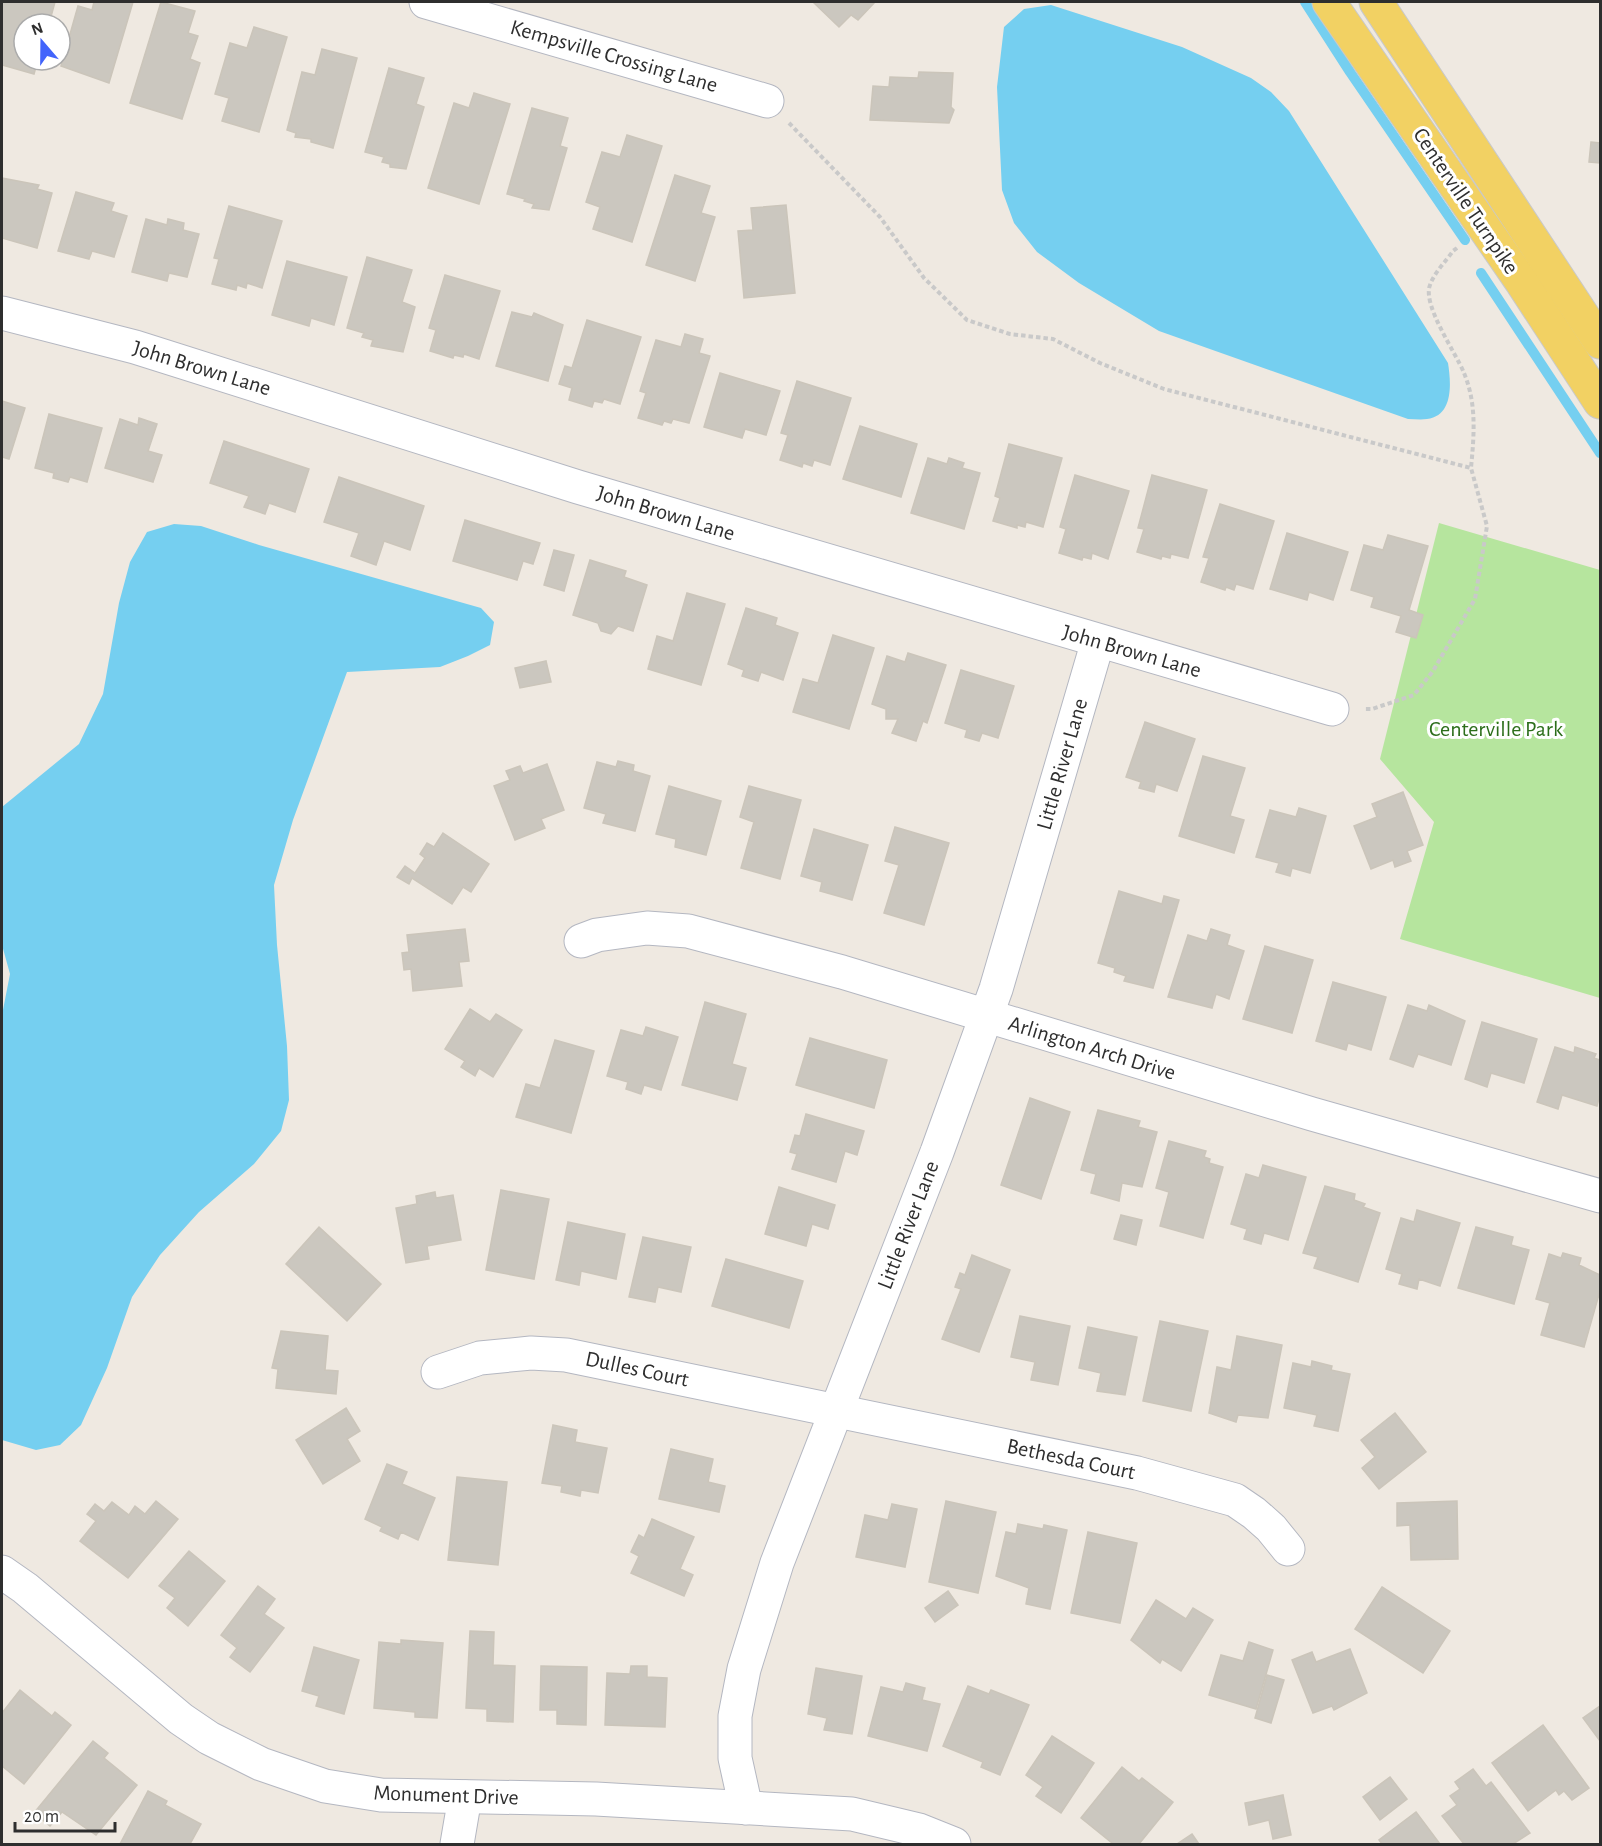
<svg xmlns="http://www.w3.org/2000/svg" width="1602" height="1846" font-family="'Alegreya Sans',sans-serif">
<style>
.green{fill:#b6e59e}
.water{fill:#75cff0}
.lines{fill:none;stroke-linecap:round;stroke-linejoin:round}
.stream{stroke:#75cff0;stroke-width:10}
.building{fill:#cbc7bf;stroke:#cbc5ba;stroke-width:1.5}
.minor-casing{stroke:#b4b7c1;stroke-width:35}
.major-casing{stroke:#c9c9c9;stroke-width:35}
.path{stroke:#c9c9c9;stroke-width:4;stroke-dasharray:4.5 3;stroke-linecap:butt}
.minor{stroke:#fff;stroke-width:33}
.major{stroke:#f2d163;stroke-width:33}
.labels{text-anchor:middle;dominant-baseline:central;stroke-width:6;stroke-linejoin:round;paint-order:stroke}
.street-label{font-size:22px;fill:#2e2e2e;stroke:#fff}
.park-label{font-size:22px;fill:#2c6e1b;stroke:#fff}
</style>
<rect width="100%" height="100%" fill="#efe9e1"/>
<!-- green -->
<polygon class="green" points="1439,523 1600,570 1600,998 1400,939 1434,822 1380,759"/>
<!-- water -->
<g class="water">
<path d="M 1051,5 L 1182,47 L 1251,78 L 1271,92 L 1289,111 L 1448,363 C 1451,382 1454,416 1427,419 C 1421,420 1414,419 1408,419 L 1159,331 L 1079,283 L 1037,252 L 1014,223 L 1002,190 L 997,87 L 1004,27 L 1024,9 Z"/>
<polygon points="174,524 201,526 259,545 481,608 494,622 490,645 468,656 440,667 347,672 293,820 274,885 277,945 287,1046 289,1100 281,1131 254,1164 199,1212 160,1255 132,1297 107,1368 81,1425 60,1445 36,1450 2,1440 2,1015 10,974 2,945 2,807 79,744 103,694 119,603 130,562 147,532"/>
</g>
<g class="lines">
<!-- stream -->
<g class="stream">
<polyline points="1305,2 1350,72 1465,240"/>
<polyline points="1481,273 1600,453"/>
</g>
</g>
<!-- building -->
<g class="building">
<polygon points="2,2 55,2 49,24 24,24 24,60 38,60 34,74 2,65"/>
<polygon points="94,2 133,2 109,83 61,66 78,6 92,10"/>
<polygon points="161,2 195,11 188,33 198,36 190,59 200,63 182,119 130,103"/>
<polygon points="816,2 875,2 858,20 851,15 839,27 814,3"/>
<polygon points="254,27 287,37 259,132 222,121 229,98 215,94 230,43 247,48"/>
<polygon points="322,49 357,58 333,148 311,142 311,139 295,137 296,133 287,130 302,72 315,75"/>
<polygon points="389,68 424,78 416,104 424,107 406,169 390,167 390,164 382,162 384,157 365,152"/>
<polygon points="919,72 953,73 951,107 954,110 949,123 870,120 873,86 889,87 890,77 918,78"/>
<polygon points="474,93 510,104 479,204 428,188 454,103 469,108"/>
<polygon points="532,108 568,118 560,146 567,148 549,210 532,208 534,204 524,201 525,199 507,194"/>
<polygon points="627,135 662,146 632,242 593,229 600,207 586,202 602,152 620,157"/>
<polygon points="1591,142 1600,143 1600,163 1589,162"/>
<polygon points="675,175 710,186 701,213 715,217 695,281 646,265"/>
<polygon points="2,178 39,185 37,189 52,193 37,248 2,238"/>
<polygon points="76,192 114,203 111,211 127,216 114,257 92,251 89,259 58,251"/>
<polygon points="786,205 795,293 744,298 738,231 753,230 751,208"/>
<polygon points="229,206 282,221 262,288 247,283 246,288 237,285 236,290 212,284 219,259 214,258"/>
<polygon points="146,219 167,225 168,219 184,223 183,230 199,234 187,277 169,273 167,281 132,272"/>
<polygon points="367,257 412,270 402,302 415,307 403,352 371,346 373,340 362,337 364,333 347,328"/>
<polygon points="287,261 347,277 334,325 311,318 309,326 272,315"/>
<polygon points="445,275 500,291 479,359 464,354 463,357 454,355 453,358 430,351 436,330 429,328"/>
<polygon points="512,312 532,317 534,313 563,325 548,381 496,366"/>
<polygon points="587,320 641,337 620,404 604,399 602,403 594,401 592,407 569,400 572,388 559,384 565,366 572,368"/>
<polygon points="685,334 703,339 699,353 710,356 689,423 673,419 671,423 664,421 662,425 638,418 646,393 640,391 656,340 681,347"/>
<polygon points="720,373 780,391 766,435 745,429 742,438 704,427"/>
<polygon points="797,381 851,398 830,465 814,460 812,466 803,463 802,467 780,460 788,435 781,433"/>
<polygon points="2,401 25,408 9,459 2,457"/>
<polygon points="49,414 102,428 87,482 70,477 68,482 53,478 54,473 35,468"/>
<polygon points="139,418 157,424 148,451 162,455 153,482 105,468 120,419 138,425"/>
<polygon points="860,426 917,444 901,497 843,479"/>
<polygon points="224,441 309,469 295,512 269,503 265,514 244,507 249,496 210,483"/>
<polygon points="1009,444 1062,458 1043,527 1026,522 1025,527 1017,525 1017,528 993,521 1000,498 995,496"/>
<polygon points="928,458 947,464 949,458 964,463 962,468 980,473 964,529 911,513"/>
<polygon points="1075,475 1129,491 1108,559 1092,553 1091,559 1083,557 1082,560 1059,553 1066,529 1060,527"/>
<polygon points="1152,475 1207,490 1188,558 1171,554 1170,558 1162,556 1161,559 1137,552 1144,529 1138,528"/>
<polygon points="339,477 424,506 410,550 384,541 376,565 351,556 359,533 324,522"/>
<polygon points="1220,504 1274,521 1253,589 1236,584 1234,590 1226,587 1225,590 1201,582 1209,558 1203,557"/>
<polygon points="465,520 540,543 533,564 523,561 517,580 453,561"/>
<polygon points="1287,533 1348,552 1333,600 1309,592 1307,600 1270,589"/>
<polygon points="1388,535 1428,546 1409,610 1423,615 1416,638 1396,632 1401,616 1371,607 1374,597 1351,590 1364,545 1383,550"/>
<polygon points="554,550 574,555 564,591 544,585"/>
<polygon points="590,560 626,571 624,577 647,585 633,631 618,626 611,634 601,631 598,623 573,615"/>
<polygon points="687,593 725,604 701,685 648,669 657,636 673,641"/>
<polygon points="746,608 777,618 775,625 798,633 783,680 761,672 758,681 742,676 744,670 728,664"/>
<polygon points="833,635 874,648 849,729 793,712 803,679 818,683"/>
<polygon points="908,653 946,665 927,723 923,721 916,741 892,733 898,719 886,719 886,709 872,704 887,656 905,662"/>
<polygon points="546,661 551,682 520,688 515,668"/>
<polygon points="961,670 1014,686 998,738 982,733 979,741 965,737 967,730 945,723"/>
<polygon points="1145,722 1195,739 1177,791 1156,784 1154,792 1139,788 1141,782 1126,777"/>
<polygon points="1203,756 1245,768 1230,816 1244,820 1234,853 1179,836"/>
<polygon points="618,761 634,765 633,771 650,776 635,831 603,823 606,814 584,808 597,762 616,767"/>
<polygon points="547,764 564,810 541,819 545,828 515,840 494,786 510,780 506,771 520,766 523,773"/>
<polygon points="669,786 721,801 706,855 675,847 676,839 656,834"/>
<polygon points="749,786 801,800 780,879 741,868 754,822 740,817"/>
<polygon points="1403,792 1423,845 1407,851 1411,861 1395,867 1393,860 1371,869 1354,826 1377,817 1372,804"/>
<polygon points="1299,808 1326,816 1310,873 1292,868 1290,876 1276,872 1279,863 1256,857 1270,810 1296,817"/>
<polygon points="895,827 949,843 924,925 884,913 899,865 885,861"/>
<polygon points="814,829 868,845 852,900 820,891 822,882 801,876"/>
<polygon points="443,833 489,864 471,892 463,887 452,904 412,878 409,884 397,877 405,866 415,873 425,858 420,854 427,843 434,847"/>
<polygon points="1119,891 1162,904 1164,896 1179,900 1153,988 1124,981 1126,976 1114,972 1115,968 1098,963"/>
<polygon points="465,929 469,961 459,962 462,986 413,991 411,969 404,970 402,953 409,952 407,935"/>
<polygon points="1211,929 1230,935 1227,945 1244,951 1229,999 1216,994 1212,1008 1168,997 1188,935 1207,941"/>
<polygon points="1265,946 1313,960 1292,1033 1243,1019"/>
<polygon points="1333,982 1386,997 1371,1050 1348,1043 1346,1050 1316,1041"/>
<polygon points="705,1002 746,1014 732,1064 746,1068 737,1100 682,1085"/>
<polygon points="1408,1005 1427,1011 1429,1005 1465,1021 1451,1065 1418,1054 1413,1067 1390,1059"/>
<polygon points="470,1009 490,1022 496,1014 522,1030 493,1077 479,1068 475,1076 461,1067 465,1061 445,1049"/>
<polygon points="1482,1022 1537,1039 1524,1083 1491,1073 1487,1087 1465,1079"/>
<polygon points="646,1027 678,1037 661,1090 644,1085 641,1094 626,1089 628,1082 607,1076 621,1030 643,1036"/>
<polygon points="810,1038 887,1060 874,1108 796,1085"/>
<polygon points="555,1040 594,1051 571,1133 516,1117 526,1084 540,1088"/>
<polygon points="1555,1047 1574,1053 1575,1047 1596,1054 1594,1058 1600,1060 1600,1094 1597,1106 1562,1095 1558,1109 1537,1102"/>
<polygon points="1030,1098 1070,1112 1041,1199 1001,1185"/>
<polygon points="1098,1110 1140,1121 1138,1127 1157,1132 1142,1187 1122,1183 1119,1201 1091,1193 1096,1174 1081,1170"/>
<polygon points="806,1114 864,1131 857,1155 845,1151 836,1182 792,1169 797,1154 790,1152 795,1135 800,1136"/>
<polygon points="1169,1141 1206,1151 1204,1157 1210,1159 1209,1163 1223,1167 1203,1238 1160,1226 1169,1192 1156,1188"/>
<polygon points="1263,1165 1306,1177 1288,1240 1264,1233 1261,1244 1244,1239 1247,1229 1231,1224 1246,1174 1259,1178"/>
<polygon points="1325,1186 1355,1194 1354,1200 1365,1204 1363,1207 1380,1213 1358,1282 1314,1268 1318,1257 1303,1253"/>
<polygon points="779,1187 835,1205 828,1229 812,1224 806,1246 765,1234"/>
<polygon points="501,1190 549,1199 534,1279 486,1270"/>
<polygon points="435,1192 436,1198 453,1195 461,1240 427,1246 429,1259 406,1263 396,1208 417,1204 416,1196"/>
<polygon points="1417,1210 1460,1223 1440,1286 1419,1279 1417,1289 1399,1284 1402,1274 1386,1269 1401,1218 1414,1222"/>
<polygon points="1121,1215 1142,1220 1136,1245 1114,1239"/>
<polygon points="568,1222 625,1234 616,1279 581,1271 579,1285 556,1280"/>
<polygon points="319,1227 381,1284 347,1321 286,1264"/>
<polygon points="1476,1227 1513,1237 1511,1245 1529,1250 1514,1304 1458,1288"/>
<polygon points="643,1237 691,1247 681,1292 658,1287 655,1302 629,1297"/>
<polygon points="1563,1253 1581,1258 1579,1265 1600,1275 1600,1291 1584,1347 1541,1335 1550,1303 1536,1299 1549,1254 1561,1258"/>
<polygon points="972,1255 1010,1270 979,1352 942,1339 961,1289 955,1287 960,1273 965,1275"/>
<polygon points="726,1259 803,1281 789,1328 712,1306"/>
<polygon points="1020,1316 1070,1326 1058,1385 1031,1380 1035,1362 1011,1357"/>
<polygon points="1160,1321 1208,1331 1191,1411 1143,1401"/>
<polygon points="1088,1327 1137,1337 1125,1395 1097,1391 1101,1373 1079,1368"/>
<polygon points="281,1331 328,1336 325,1370 338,1371 336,1394 276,1388 278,1369 272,1368"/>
<polygon points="1237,1336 1282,1345 1268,1418 1238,1415 1236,1422 1209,1413 1217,1367 1231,1370"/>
<polygon points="1312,1361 1332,1366 1331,1370 1350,1374 1338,1431 1314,1426 1317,1415 1284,1408 1293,1363 1311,1367"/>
<polygon points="346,1408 360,1431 347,1439 360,1461 323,1484 296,1440"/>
<polygon points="1395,1413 1426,1452 1379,1489 1362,1468 1375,1457 1361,1440"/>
<polygon points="553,1425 577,1430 575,1442 607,1448 598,1493 581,1490 580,1496 561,1492 562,1486 542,1483"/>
<polygon points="671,1449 713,1459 708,1482 725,1486 719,1512 659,1499"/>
<polygon points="387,1464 407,1472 402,1484 435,1498 418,1540 401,1532 398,1539 380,1531 382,1527 365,1519"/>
<polygon points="457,1477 507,1482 498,1565 448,1560"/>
<polygon points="156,1501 178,1519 128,1578 80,1541 96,1521 87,1514 95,1504 104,1511 112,1502 129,1515 135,1506 145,1514"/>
<polygon points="946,1501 996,1512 978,1593 929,1582"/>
<polygon points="1457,1501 1458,1559 1411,1560 1410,1525 1397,1526 1397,1503"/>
<polygon points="892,1504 917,1509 905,1567 856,1557 865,1515 888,1520"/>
<polygon points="652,1519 694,1537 680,1569 693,1575 684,1596 631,1573 639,1556 631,1552 639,1535 644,1538"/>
<polygon points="1018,1524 1043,1529 1044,1525 1067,1530 1050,1609 1026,1604 1029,1588 996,1576 1006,1532 1016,1534"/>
<polygon points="1088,1532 1137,1543 1120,1623 1071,1613"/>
<polygon points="189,1551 225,1581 188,1626 167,1608 175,1598 159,1586"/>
<polygon points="258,1586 275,1599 264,1614 284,1628 250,1672 230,1657 237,1648 221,1635"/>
<polygon points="1382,1587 1450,1631 1423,1673 1355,1629"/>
<polygon points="948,1591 958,1605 935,1622 925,1608"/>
<polygon points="1156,1600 1186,1619 1193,1608 1213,1620 1181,1671 1162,1659 1160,1663 1131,1640"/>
<polygon points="470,1631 494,1632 493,1665 515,1666 513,1722 487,1721 487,1709 466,1708"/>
<polygon points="401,1640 443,1643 437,1718 415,1717 415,1712 374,1708 379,1642 401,1644"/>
<polygon points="1249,1642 1273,1650 1256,1709 1209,1695 1221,1655 1243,1661"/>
<polygon points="314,1647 359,1660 344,1714 316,1706 319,1696 302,1691"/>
<polygon points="1350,1649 1367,1693 1334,1710 1332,1706 1313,1713 1292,1660 1312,1652 1316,1662"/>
<polygon points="541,1666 587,1667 586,1725 557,1724 557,1710 540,1710"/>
<polygon points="631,1666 647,1666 647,1677 667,1678 665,1727 605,1725 607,1673 630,1674"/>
<polygon points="816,1668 862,1676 852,1734 824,1730 827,1718 808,1714"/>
<polygon points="1267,1675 1284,1680 1271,1723 1255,1718"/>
<polygon points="906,1683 925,1688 922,1700 940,1704 927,1751 868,1736 881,1687 903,1692"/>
<polygon points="968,1686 989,1694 991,1690 1029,1705 1000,1775 981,1767 983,1762 943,1746"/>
<polygon points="20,1690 52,1716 55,1712 71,1725 24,1784 2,1766 2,1713"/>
<polygon points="1600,1706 1600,1741 1583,1718"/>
<polygon points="1543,1725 1589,1788 1572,1800 1564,1791 1559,1795 1556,1790 1528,1811 1492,1763"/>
<polygon points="1052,1736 1094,1763 1061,1813 1036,1796 1043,1787 1026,1775"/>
<polygon points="93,1741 108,1753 104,1758 137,1785 96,1835 62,1812 50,1826 34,1813"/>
<polygon points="1122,1767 1139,1781 1142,1778 1173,1802 1139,1844 1111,1844 1112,1843 1081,1818"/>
<polygon points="1473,1769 1486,1786 1491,1782 1530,1833 1513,1844 1464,1844 1442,1816 1457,1805 1450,1796 1460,1789 1455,1782"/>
<polygon points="1390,1777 1407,1799 1380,1820 1363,1797"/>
<polygon points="148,1791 167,1801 165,1805 201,1824 190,1844 120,1844"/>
<polygon points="1283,1795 1291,1835 1273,1839 1269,1820 1249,1825 1245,1803"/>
<polygon points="1416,1812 1440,1844 1382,1844 1379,1840"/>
<polygon points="1192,1834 1199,1844 1177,1844"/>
</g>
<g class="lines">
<defs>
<g id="minor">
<polyline points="426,2 767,101"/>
<polyline points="2,313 135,347 578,487 1332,709"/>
<polyline points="581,941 597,935 647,928 688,931 842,972 1312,1114 1600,1196"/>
<polyline points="438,1372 480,1358 531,1353 566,1355 1137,1473 1235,1500 1254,1513 1271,1528 1288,1549"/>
<polyline points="2,1572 25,1588 181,1719 209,1738 261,1764 325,1786 381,1795 596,1799 852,1814 919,1830 954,1844"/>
<polyline points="746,1808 735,1758 735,1716 744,1669 777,1563 937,1152 996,989 1098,641"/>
<polyline points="457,1844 465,1797"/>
</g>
<g id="major">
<polyline points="1329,2 1521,281 1600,402"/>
<polyline points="1376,2 1600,342"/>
</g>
</defs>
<!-- minor casing -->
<use href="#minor" class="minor-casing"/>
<!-- major casing -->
<use href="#major" class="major-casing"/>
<!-- path -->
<g class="path">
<polyline points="789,123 880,217 924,278 967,320 1010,334 1053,339 1100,363 1164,389 1471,468 1487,526 1475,599 1433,671 1414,695 1372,709 1365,709"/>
<path d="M 1457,248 L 1453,251 C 1446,261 1434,273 1430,285 C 1422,305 1456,353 1464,373 C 1477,404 1474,436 1471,468"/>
</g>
<!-- minor -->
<use href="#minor" class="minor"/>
<!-- major -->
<use href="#major" class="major"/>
</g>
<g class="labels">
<!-- street labels -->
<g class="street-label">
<text transform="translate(614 56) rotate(16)">Kempsville Crossing Lane</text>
<text transform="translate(1466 201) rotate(56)">Centerville Turnpike</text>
<text transform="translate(202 368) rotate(17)">John Brown Lane</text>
<text transform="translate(666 513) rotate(17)">John Brown Lane</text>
<text transform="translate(1132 651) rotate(16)">John Brown Lane</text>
<text transform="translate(1062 764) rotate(-74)">Little River Lane</text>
<text transform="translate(1092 1048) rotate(17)">Arlington Arch Drive</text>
<text transform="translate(908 1225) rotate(-69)">Little River Lane</text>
<text transform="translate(637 1369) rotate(12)">Dulles Court</text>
<text transform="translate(1071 1459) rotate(12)">Bethesda Court</text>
<text transform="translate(446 1795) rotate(2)">Monument Drive</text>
</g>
<!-- park labels -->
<g class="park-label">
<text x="1496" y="729">Centerville Park</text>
</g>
</g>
<!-- border -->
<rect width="1602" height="1846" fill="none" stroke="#2e2e2e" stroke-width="6"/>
<!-- north arrow -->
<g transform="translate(42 42) rotate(340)"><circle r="28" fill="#ffffff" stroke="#ababab" stroke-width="1.5"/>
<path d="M0-4.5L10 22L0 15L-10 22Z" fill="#4264fb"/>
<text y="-9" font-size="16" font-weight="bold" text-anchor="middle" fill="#2e2e2e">N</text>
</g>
<!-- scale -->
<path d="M15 1822v9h100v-9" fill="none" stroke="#2e2e2e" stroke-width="3"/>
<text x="24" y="1822" font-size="18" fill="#2e2e2e" stroke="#ffffff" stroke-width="4.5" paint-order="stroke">20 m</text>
</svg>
